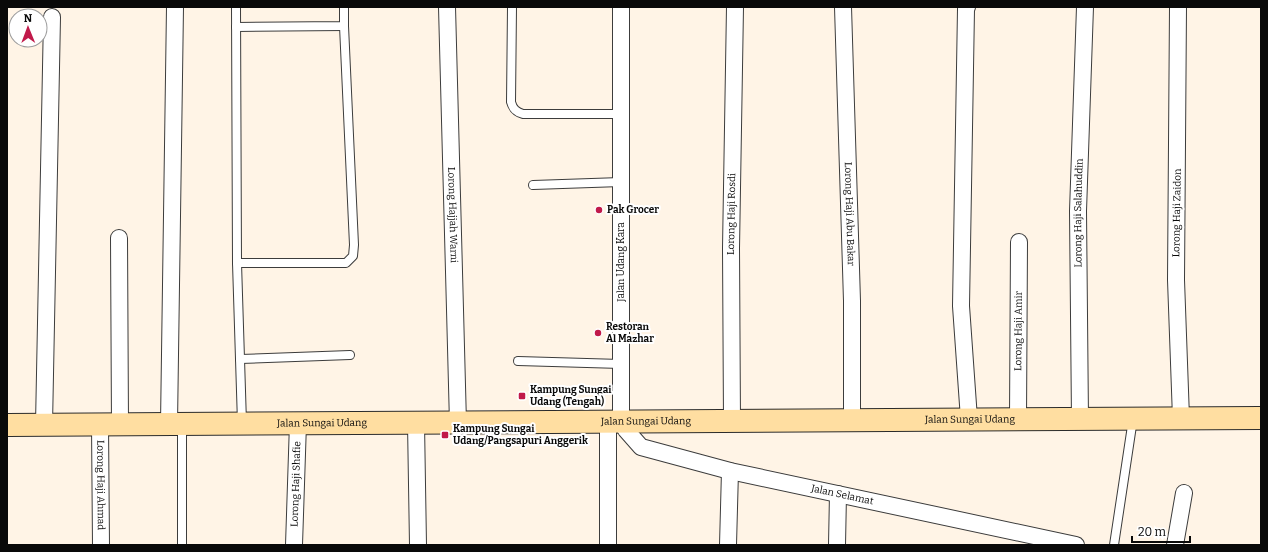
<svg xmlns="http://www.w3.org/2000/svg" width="1268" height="552" font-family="Bitter,serif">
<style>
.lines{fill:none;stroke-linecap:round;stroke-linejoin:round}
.lane-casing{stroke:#3c3c3c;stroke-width:10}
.street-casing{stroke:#3c3c3c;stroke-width:18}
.secondary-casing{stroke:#2b2b2b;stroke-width:24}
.lane{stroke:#fff;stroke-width:8}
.street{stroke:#fff;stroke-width:16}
.secondary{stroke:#ffdea1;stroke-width:22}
.poi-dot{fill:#c1194a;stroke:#fff;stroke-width:1.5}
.labels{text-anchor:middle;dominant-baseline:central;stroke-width:4;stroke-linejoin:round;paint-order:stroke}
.poi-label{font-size:10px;font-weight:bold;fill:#090909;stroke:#fff;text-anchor:start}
.street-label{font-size:10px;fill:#090909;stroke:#fff}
</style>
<rect width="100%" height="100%" fill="#fff4e6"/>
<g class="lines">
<defs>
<g id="lane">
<polyline points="236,7 237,263 242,423"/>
<path d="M 512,7 L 511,102 C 513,109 516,112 523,114 L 621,114"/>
<polyline points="236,27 344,26 344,7"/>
<polyline points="533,185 621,182"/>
<polyline points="237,263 346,263 353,256 354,245 344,26"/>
<polyline points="240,359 350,355"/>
<polyline points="518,361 621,364"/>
<polyline points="182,545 182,426"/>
<polyline points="1114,545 1133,419"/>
</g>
<g id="street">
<path id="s1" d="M 447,7 C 450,146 455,284 458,423"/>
<path id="s2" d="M 621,7 L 621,421 L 626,430 L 641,447 L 730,471 L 1076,545"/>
<path id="s3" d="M 843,7 L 852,301 L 852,420"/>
<polyline points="967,7 966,9 961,306 969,419"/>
<polyline points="1178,7 1176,280 1181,418"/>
<polyline points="119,238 120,424"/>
<path id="s4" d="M 1018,419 L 1019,242"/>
<path id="s5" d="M 1080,419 L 1078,211 L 1085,7"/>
<path id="s6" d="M 732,421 L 731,248 L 735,7"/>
<polyline points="608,422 608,545"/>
<polyline points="416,423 418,545"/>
<path id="s7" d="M 100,424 L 101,545"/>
<polyline points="169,424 175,7"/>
<polyline points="44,425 52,17"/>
<path id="s8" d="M 294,545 L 298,423"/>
<polyline points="728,545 730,471"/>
<polyline points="837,545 838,494"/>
<polyline points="1175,545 1184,493"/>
</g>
<g id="secondary">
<path id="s9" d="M 7,425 L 1261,418"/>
</g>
</defs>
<!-- lane casing -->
<use href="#lane" class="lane-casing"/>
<!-- street casing -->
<use href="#street" class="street-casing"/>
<!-- secondary casing -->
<use href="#secondary" class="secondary-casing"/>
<!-- lane -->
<use href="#lane" class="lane"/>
<!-- street -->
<use href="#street" class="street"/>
<!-- secondary -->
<use href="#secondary" class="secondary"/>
</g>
<!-- markers -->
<g class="poi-dot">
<circle cx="599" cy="210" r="4"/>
<circle cx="598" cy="333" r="4"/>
<rect x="518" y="392" width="8" height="8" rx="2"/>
<rect x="441" y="431" width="8" height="8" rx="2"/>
</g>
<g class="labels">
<!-- poi labels -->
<g class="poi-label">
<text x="607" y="210">Pak Grocer</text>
<text x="606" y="327">Restoran<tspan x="606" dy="12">Al Mazhar</tspan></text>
<text x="530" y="390">Kampung Sungai<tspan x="530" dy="12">Udang (Tengah)</tspan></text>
<text x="453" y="429">Kampung Sungai<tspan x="453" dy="12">Udang/Pangsapuri Anggerik</tspan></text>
</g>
<!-- street labels -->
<g class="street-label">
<text stroke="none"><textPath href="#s5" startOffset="206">Lorong Haji Salahuddin</textPath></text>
<text transform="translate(1177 213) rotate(-89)">Lorong Haji Zaidon</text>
<text stroke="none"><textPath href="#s6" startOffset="207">Lorong Haji Rosdi</textPath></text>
<text stroke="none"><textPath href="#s3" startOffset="207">Lorong Haji Abu Bakar</textPath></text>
<text stroke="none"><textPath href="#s1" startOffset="208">Lorong Hajjah Warni</textPath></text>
<text transform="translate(621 262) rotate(-90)">Jalan Udang Kara</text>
<text stroke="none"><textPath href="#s4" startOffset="88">Lorong Haji Amir</textPath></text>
<text stroke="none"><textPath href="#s9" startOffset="963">Jalan Sungai Udang</textPath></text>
<text stroke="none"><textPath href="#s9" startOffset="639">Jalan Sungai Udang</textPath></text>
<text stroke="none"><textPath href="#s9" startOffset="315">Jalan Sungai Udang</textPath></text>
<text stroke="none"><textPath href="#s8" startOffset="61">Lorong Haji Shafie</textPath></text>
<text stroke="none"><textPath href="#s7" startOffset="61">Lorong Haji Ahmad</textPath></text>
<text stroke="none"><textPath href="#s2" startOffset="654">Jalan Selamat</textPath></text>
</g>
</g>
<!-- border -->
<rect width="1268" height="552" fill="none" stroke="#090909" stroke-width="16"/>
<!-- north arrow -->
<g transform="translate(28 28) rotate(359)"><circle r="19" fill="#ffffff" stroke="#9d9d9d"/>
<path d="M0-3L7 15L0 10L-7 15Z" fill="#c1194a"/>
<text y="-6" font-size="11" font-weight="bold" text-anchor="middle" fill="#090909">N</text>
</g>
<!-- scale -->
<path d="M1132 536v6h58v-6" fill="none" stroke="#090909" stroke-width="2"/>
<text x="1138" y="536" font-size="12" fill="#090909" stroke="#ffffff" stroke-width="3" paint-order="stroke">20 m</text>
</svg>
